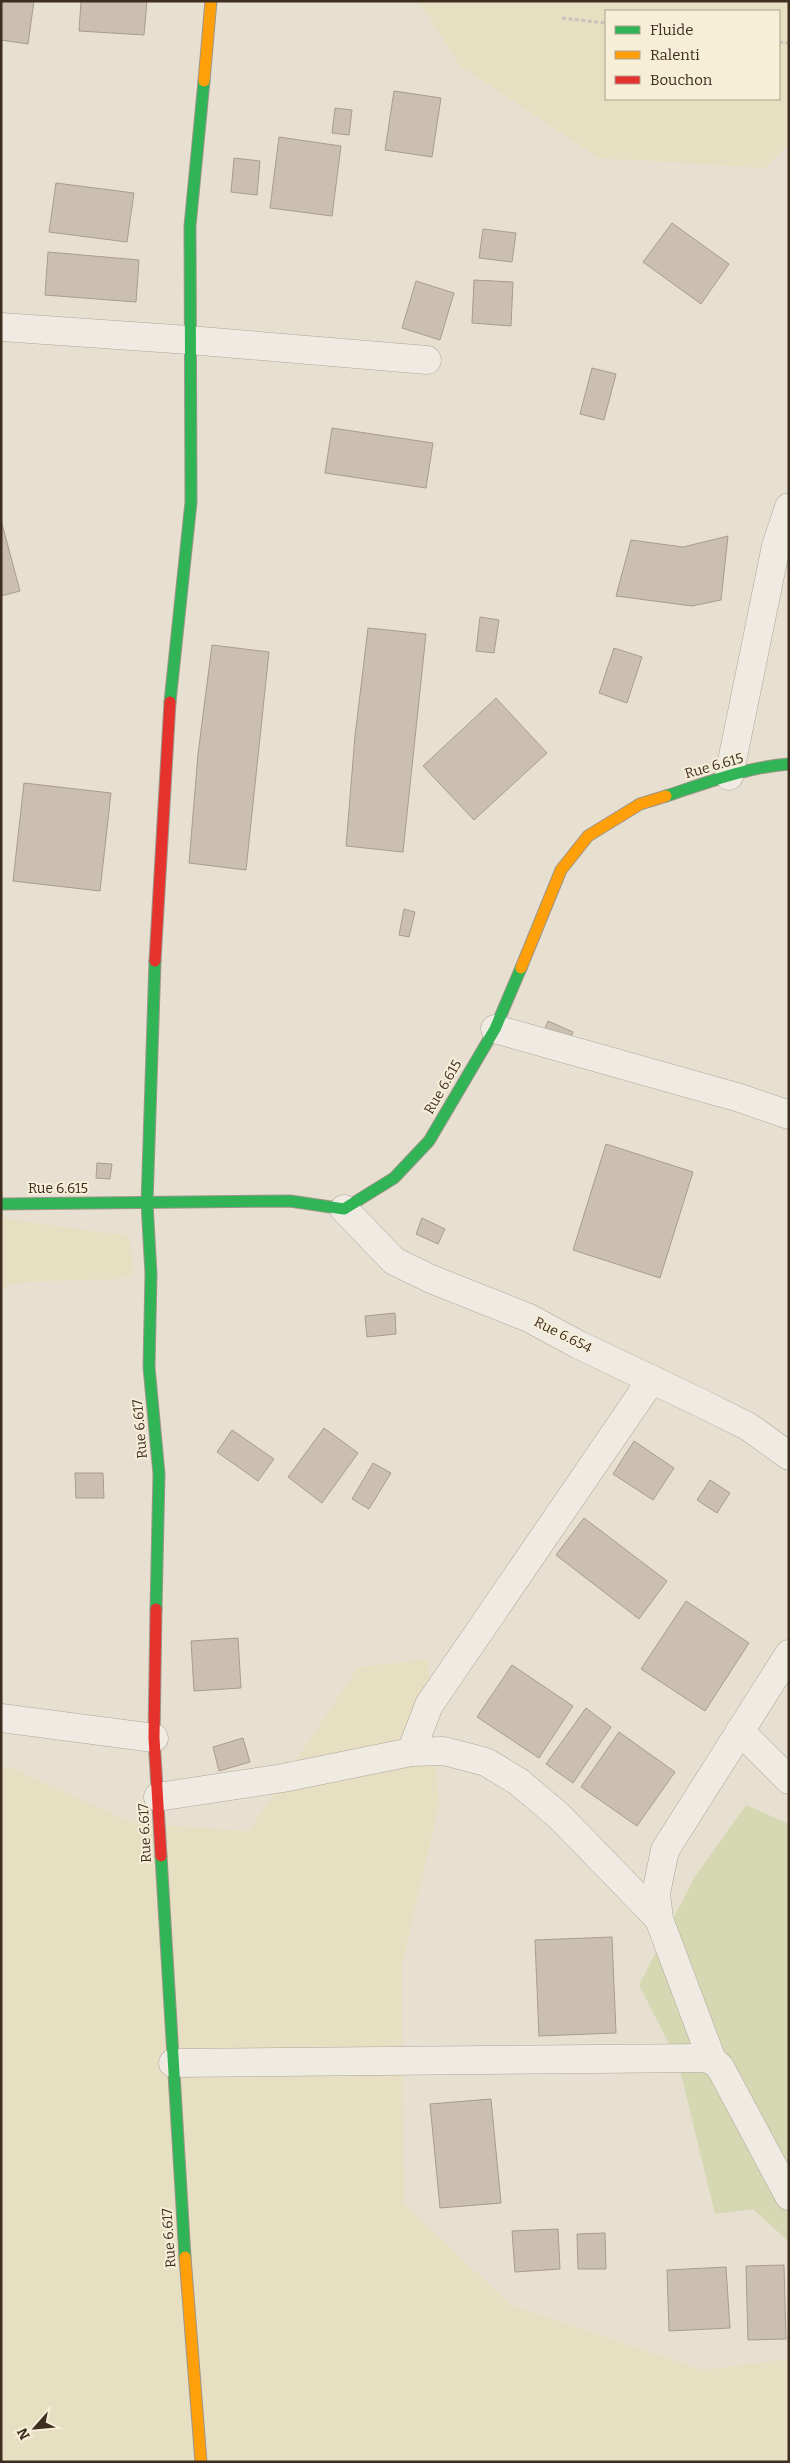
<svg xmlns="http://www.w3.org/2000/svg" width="790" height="2463" font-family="Bitter,serif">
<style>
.farmland{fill:#e6dfc2;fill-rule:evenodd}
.green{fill:#d6d7b3}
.building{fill:#cbbfb2;stroke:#a89c90}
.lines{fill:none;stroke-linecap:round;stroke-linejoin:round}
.street-casing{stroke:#ada599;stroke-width:29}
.fast-casing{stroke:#9c958a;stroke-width:13}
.slow-casing{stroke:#9c958a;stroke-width:13}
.jam-casing{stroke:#9c958a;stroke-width:13}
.path{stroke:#c8c2b9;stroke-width:3;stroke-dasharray:4 2.5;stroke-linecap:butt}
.street{stroke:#efebe3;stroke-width:28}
.fast{stroke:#30b455;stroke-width:11}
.slow{stroke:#ff9f0a;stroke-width:11}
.jam{stroke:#e5322d;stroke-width:11}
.labels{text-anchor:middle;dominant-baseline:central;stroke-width:4;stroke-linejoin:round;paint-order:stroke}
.street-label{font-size:14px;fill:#3d2e20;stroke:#f7eed8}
</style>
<rect width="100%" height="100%" fill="#e7e0d1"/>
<!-- farmland -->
<g class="farmland">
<path d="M 419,1 L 789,1 L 789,143 L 765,168 L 599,158 L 460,66 ZM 606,11 L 779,11 L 779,99 L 606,99 Z"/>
<polygon points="1,1218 129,1236 134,1274 116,1279 30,1282 9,1285 1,1290"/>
<polygon points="428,1659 439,1805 402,1965 404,2204 511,2305 702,2370 789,2359 789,2462 1,2462 1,1769 9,1767 133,1823 249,1831 358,1667"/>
</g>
<!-- green -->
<polygon class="green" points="746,1805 789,1824 789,2242 753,2209 715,2214 678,2062 639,1985 694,1878"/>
<!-- building -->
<g class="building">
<polygon points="1,1 34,1 28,44 1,40"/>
<polygon points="81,1 147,1 144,35 79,31"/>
<polygon points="394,91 441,98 432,157 385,150"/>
<polygon points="335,108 352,110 349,135 332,133"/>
<polygon points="279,137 341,146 332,216 270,208"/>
<polygon points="234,158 260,161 257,195 231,192"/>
<polygon points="56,183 134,193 127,242 49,232"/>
<polygon points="672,223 729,264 701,304 643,262"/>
<polygon points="483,229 516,233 512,262 479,258"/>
<polygon points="48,252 139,260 136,302 45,295"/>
<polygon points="474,280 513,282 511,326 472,323"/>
<polygon points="416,281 454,293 440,340 402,328"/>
<polygon points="592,368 616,374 604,420 580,414"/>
<polygon points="332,428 433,443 426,488 325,473"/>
<polygon points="1,520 20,591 1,596"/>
<polygon points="728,536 721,600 692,606 616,596 631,540 683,547"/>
<polygon points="480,617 499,620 494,653 476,651"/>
<polygon points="368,628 426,634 403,852 346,846 355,736"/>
<polygon points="212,645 269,652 246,870 189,863 198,754"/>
<polygon points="614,648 642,657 627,703 599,693"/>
<polygon points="496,698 547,753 474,820 423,766"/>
<polygon points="24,783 111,793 100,891 13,881"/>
<polygon points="404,909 415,912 409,937 399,935"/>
<polygon points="548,1021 573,1032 568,1044 543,1033"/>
<polygon points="606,1144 693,1172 660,1278 573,1250"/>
<polygon points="97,1163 112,1164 110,1179 96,1178"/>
<polygon points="422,1218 445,1229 438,1244 416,1234"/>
<polygon points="395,1313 396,1334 367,1337 365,1316"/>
<polygon points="324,1428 358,1453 322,1503 288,1477"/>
<polygon points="232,1430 274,1459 258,1481 217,1452"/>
<polygon points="634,1441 674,1468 653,1500 613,1474"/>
<polygon points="373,1463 391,1473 369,1509 352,1499"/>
<polygon points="75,1473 103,1473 104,1498 76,1498"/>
<polygon points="710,1480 730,1493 717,1513 697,1500"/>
<polygon points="584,1518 667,1581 639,1619 556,1555"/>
<polygon points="686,1601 749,1643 705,1711 641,1669"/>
<polygon points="238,1638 241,1688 194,1691 191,1641"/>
<polygon points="512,1665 573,1706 539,1758 477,1717"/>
<polygon points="586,1708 611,1727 573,1783 546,1764"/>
<polygon points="619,1732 675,1772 637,1826 581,1787"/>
<polygon points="243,1738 250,1762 219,1771 213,1747"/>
<polygon points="612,1937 616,2033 539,2036 535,1940"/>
<polygon points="491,2099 501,2203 440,2208 430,2104"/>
<polygon points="558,2229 560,2269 515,2272 512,2231"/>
<polygon points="605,2233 606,2269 578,2269 577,2234"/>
<polygon points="784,2265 786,2339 748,2340 746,2266"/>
<polygon points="726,2267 730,2328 669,2331 667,2270"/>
</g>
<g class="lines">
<defs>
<g id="street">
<polyline points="1,327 189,340 427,360"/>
<polyline points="729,776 776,546 789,507"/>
<polyline points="495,1029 740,1098 789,1115"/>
<polyline points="344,1209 394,1261 431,1279 529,1318 579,1345 701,1403 749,1427 789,1456"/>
<polyline points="1,1718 154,1738"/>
<polyline points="740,1731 789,1780"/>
<polyline points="411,1752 429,1705 652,1379"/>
<polyline points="158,1797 283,1778 411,1752 444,1751 486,1762 519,1782 560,1817 659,1919"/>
<polyline points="712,2060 659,1919 656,1893 665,1850 789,1654"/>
<polyline points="173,2063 703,2058 712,2060 720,2067 789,2196"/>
</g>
<g id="fast">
<polyline points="170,702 191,502 190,226 204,81"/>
<path d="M 666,796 C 706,783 747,767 789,764"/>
<polyline points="155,961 147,1203 151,1274 149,1367 159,1474 156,1609"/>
<polyline points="1,1204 290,1201 344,1209 394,1178 429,1141 495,1029 521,968"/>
<polyline points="161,1856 185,2257"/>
</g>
<g id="slow">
<polyline points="204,81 211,1"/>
<polyline points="521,968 561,870 588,836 640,804 666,796"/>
<polyline points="185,2257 201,2462"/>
</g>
<g id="jam">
<polyline points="155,961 170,702"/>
<polyline points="156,1609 154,1738 161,1856"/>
</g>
</defs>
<!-- street casing -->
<use href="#street" class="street-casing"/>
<!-- fast casing -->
<use href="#fast" class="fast-casing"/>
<!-- slow casing -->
<use href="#slow" class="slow-casing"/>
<!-- jam casing -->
<use href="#jam" class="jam-casing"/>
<!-- path -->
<g class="path">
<polyline points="562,18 606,23"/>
<polyline points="779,42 789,43"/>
</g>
<!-- street -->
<use href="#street" class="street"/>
<!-- fast -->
<use href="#fast" class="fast"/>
<!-- slow -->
<use href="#slow" class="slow"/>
<!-- jam -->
<use href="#jam" class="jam"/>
</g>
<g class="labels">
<!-- street labels -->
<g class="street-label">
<text transform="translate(714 766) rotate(-16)">Rue 6.615</text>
<text transform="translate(443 1087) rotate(-60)">Rue 6.615</text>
<text x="58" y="1188">Rue 6.615</text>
<text transform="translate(563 1335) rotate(27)">Rue 6.654</text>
<text transform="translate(140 1429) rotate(-95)">Rue 6.617</text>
<text transform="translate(145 1833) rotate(-93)">Rue 6.617</text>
<text transform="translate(169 2238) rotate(-94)">Rue 6.617</text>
</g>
</g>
<!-- border -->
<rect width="790" height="2463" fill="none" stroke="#3d2e20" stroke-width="5"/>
<!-- legend -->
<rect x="605" y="10" width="175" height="90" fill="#f7eed8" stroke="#ada18e"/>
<rect x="615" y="26" width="25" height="8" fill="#30b455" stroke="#ada18e"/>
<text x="650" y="35" font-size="15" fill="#3d2e20">Fluide</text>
<rect x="615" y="51" width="25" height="8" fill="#ff9f0a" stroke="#ada18e"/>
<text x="650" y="60" font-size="15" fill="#3d2e20">Ralenti</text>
<rect x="615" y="76" width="25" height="8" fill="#e5322d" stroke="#ada18e"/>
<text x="650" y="85" font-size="15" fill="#3d2e20">Bouchon</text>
<!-- north arrow -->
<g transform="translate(35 2428) rotate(243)" stroke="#f7eed8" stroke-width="4" paint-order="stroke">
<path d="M0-4L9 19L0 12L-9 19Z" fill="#3d2e20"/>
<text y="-8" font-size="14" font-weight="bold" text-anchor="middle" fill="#3d2e20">N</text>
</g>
</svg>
